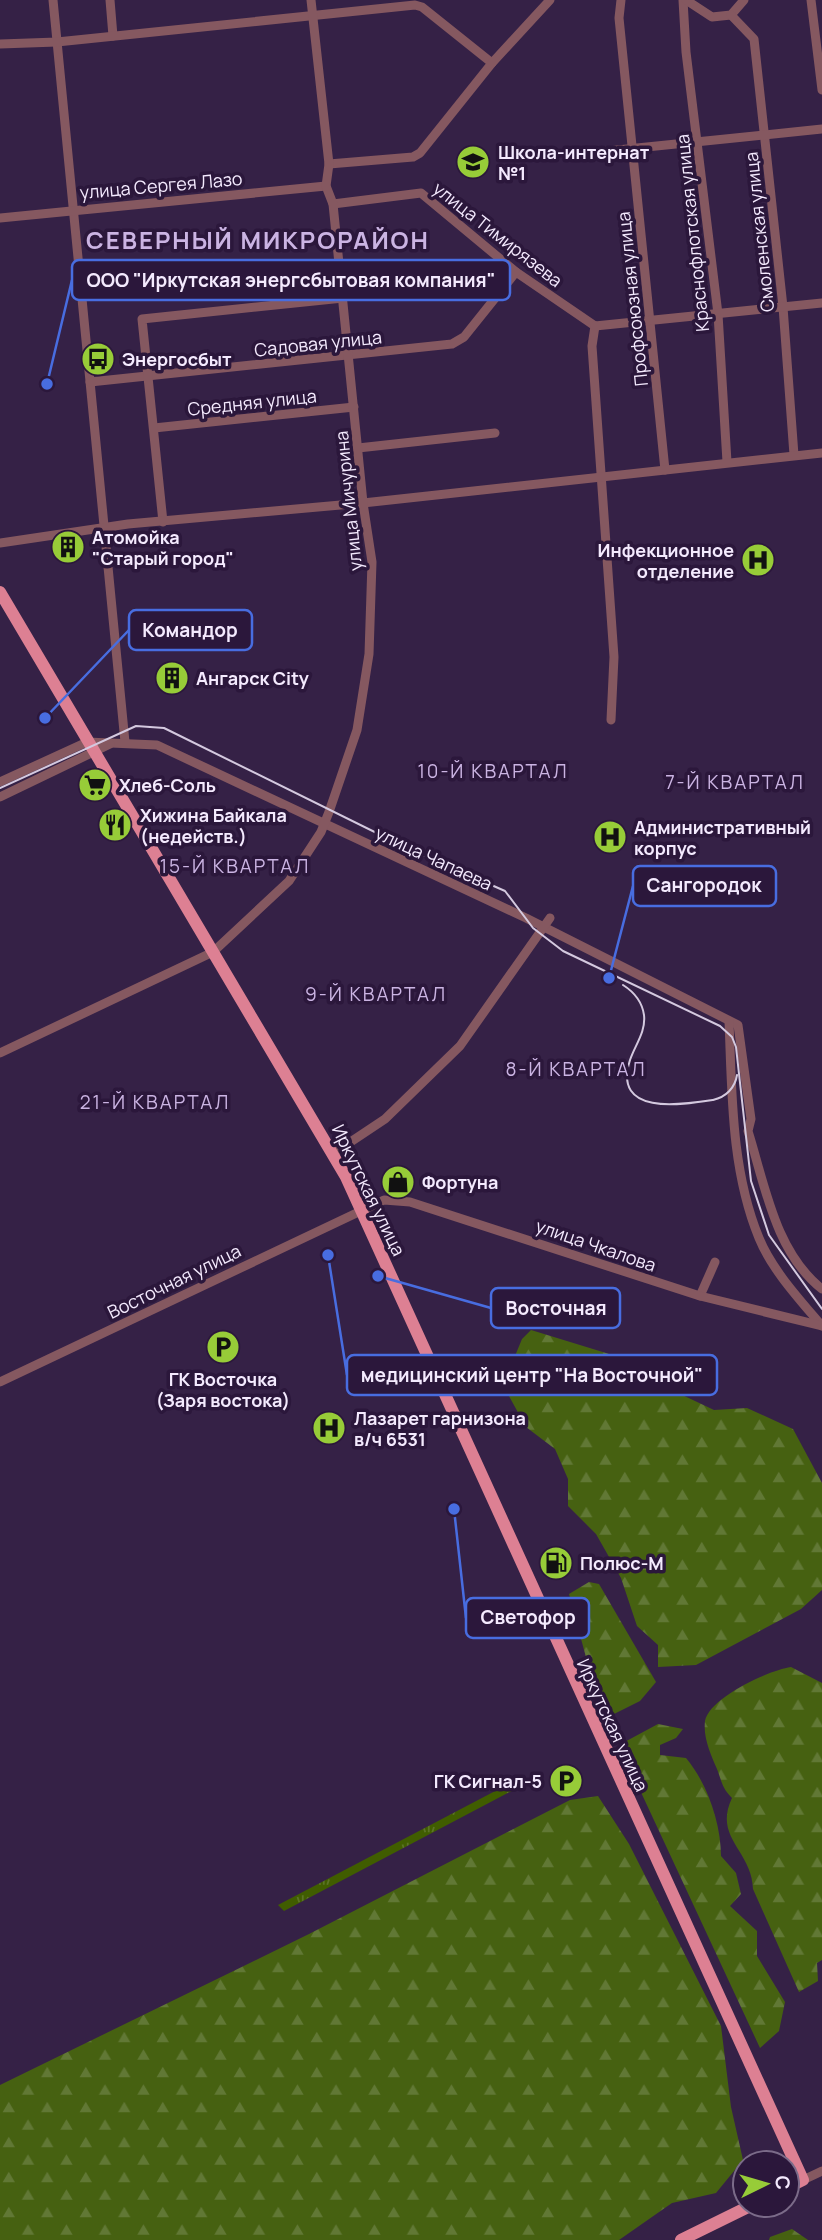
<svg xmlns="http://www.w3.org/2000/svg" width="822" height="2240" font-family="Manrope,sans-serif">
<style>
.grass{fill:url(#grass-tufts)}
.forest{fill:url(#forest-firs)}
.lines{fill:none;stroke-linecap:round;stroke-linejoin:round}
.minor{stroke:#855860;stroke-width:9}
.major{stroke:#dd8093;stroke-width:12}
.tram{stroke:#d4c9df;stroke-width:2}
.labels{text-anchor:middle;dominant-baseline:central;stroke-width:7;stroke-linejoin:round;paint-order:stroke}
.poi-label{font-size:18px;font-weight:bold;fill:#f4eafe;stroke:#2b173b;text-anchor:start}
.street-label{font-size:18px;fill:#f4eafe;stroke:#2b173b}
.neighbourhood-label{font-size:19px;letter-spacing:2px;fill:#cbb4e3;stroke:#2b173b}
.district-label{font-size:24px;font-weight:bold;letter-spacing:2px;fill:#cbb4e3;stroke:#2b173b}
.leader{fill:none;stroke:#486de0;stroke-width:2.5}
.callout-dot{fill:#486de0;stroke:#2b173b;stroke-width:2.5}
.callout{fill:#2b173b;stroke:#486de0;stroke-width:2.5}
.callout-label{font-size:19px;text-anchor:middle;font-weight:bold;fill:#f4eafe}
</style>
<defs>
<pattern id="grass-tufts" width="24" height="20" patternUnits="userSpaceOnUse" patternTransform="scale(1.75)"><rect width="24" height="20" fill="#405d00"/><path d="M3 7l-1-3M5 7V3M7 7l1-3M15 17l-1-3M17 17v-4M19 17l1-3" fill="none" stroke="#5c7426"/></pattern>
<pattern id="forest-firs" width="22" height="20" patternUnits="userSpaceOnUse" patternTransform="scale(1.75)"><rect width="22" height="20" fill="#466111"/><path d="M5 1l3.5 6h-7zM16 11l3.5 6h-7z" fill="#617835"/></pattern>
</defs>
<rect width="100%" height="100%" fill="#352146"/>
<!-- grass -->
<polygon class="grass" points="518,1779 523,1785 284,1911 278,1905"/>
<!-- forest -->
<g class="forest">
<polygon points="531,1330 619,1357 657,1383 714,1410 747,1408 793,1429 822,1483 822,1590 801,1609 696,1665 658,1667 658,1645 637,1626 621,1578 596,1534 568,1506 568,1479 555,1449 526,1427 503,1385 522,1339"/>
<polygon points="589,1582 599,1584 656,1682 640,1701 610,1716 587,1661 569,1594"/>
<path d="M 791,1667 L 822,1683 L 822,1960 L 817,1963 L 818,1981 L 799,1992 L 753,1889 C 752,1850 713,1838 732,1798 C 722,1788 722,1782 717,1769 C 711,1755 703,1738 705,1721 C 709,1698 769,1670 791,1667 Z"/>
<path d="M 658,1724 L 683,1729 L 676,1738 L 660,1745 L 660,1755 L 686,1758 C 707,1783 721,1823 721,1856 L 736,1873 L 741,1894 L 730,1906 L 757,1931 L 757,1956 L 785,2002 L 779,2031 L 760,2048 L 619,1745 Z"/>
<polygon points="598,1796 629,1844 721,2026 731,2107 743,2160 716,2193 672,2203 619,2240 0,2240 0,2085 309,1934 570,1800"/>
<polygon points="792,2229 808,2240 769,2240 770,2237"/>
</g>
<g class="lines">
<!-- minor -->
<g class="minor">
<polyline points="53,0 125,742"/>
<polyline points="110,0 113,36"/>
<polyline points="621,0 619,18 665,470"/>
<polyline points="683,0 686,52 718,314 727,462"/>
<polyline points="686,0 712,17 731,15 744,0"/>
<polyline points="811,0 822,90"/>
<polyline points="731,15 754,39 783,307 794,455"/>
<polyline points="0,44 57,42 415,5 422,7 492,63"/>
<polyline points="588,153 822,129"/>
<polyline points="329,164 413,157 420,153 492,63 550,0"/>
<polyline points="333,204 421,193 516,272 595,326"/>
<polyline points="0,218 326,186"/>
<polyline points="595,326 592,346 614,657 611,720"/>
<polyline points="595,326 822,303"/>
<polyline points="90,382 452,344 464,337 516,272"/>
<polyline points="154,428 354,407"/>
<polyline points="358,448 495,433"/>
<polyline points="163,522 142,319 343,298"/>
<polyline points="0,543 128,524 363,503 822,453"/>
<path d="M 0,782 L 87,742 L 157,745 L 526,918 L 738,1025 L 751,1119 L 748,1131 C 765,1185 775,1252 822,1289"/>
<polyline points="0,797 110,744"/>
<path d="M 729,1021 C 732,1093 731,1170 759,1238 C 772,1270 800,1300 822,1326"/>
<polyline points="0,1053 213,952 289,881 321,832 329,812 357,730 369,654 372,562 363,503 333,204 326,186 329,164 311,0"/>
<polyline points="334,1153 385,1119 460,1046 550,918"/>
<polyline points="700,1296 715,1262"/>
<polyline points="0,1382 384,1200 410,1202 700,1296 822,1326"/>
<polyline points="803,2180 822,2171"/>
</g>
<!-- major -->
<g class="major">
<polyline points="0,592 346,1177 803,2180 787,2188"/>
<polyline points="681,2240 752,2205"/>
</g>
<!-- tram -->
<g class="tram">
<polyline points="0,788 136,726 164,728 405,847 505,891 533,928 563,951 720,1026 732,1037 736,1047 751,1181 769,1235 822,1309"/>
<path d="M 623,985 C 634,992 642,1001 644,1015 C 646,1032 635,1045 630,1060 C 612,1116 681,1105 713,1100 C 726,1097 735,1088 737,1075"/>
</g>
</g>
<!-- icons -->
<defs>
<symbol id="school-disc" viewBox="-11 -11 22 22"><circle r="9.5" fill="#97cc38" stroke="#2b173b"/><path d="M0-5L7-2L0 1L-7-2ZM-4 1L0 2.5L4 1V4Q0 6-4 4Z" fill="#111"/></symbol>
<symbol id="bus-disc" viewBox="-11 -11 22 22"><circle r="9.5" fill="#97cc38" stroke="#2b173b"/><path d="M-5-6H5V4H4V6H2V4H-2V6H-4V4H-5ZM-3.5-4V0h7V-4ZM-3.5 1.2v1.5H-2V1.2ZM2 1.2v1.5H3.5V1.2Z" fill="#111"/></symbol>
<symbol id="building-disc" viewBox="-11 -11 22 22"><circle r="9.5" fill="#97cc38" stroke="#2b173b"/><path d="M-4-6H4V6H1V3H-1V6H-4ZM-2.5-4.3h1.7v1.8h-1.7ZM.8-4.3h1.7v1.8H.8ZM-2.5-1h1.7V.8h-1.7ZM.8-1h1.7V.8H.8Z" fill="#111"/></symbol>
<symbol id="hospital-disc" viewBox="-11 -11 22 22"><circle r="9.5" fill="#97cc38" stroke="#2b173b"/><path d="M-5-5h3v3.5h4V-5h3V5h-3V1.5h-4V5h-3Z" fill="#111"/></symbol>
<symbol id="supermarket-disc" viewBox="-11 -11 22 22"><circle r="9.5" fill="#97cc38" stroke="#2b173b"/><path d="M-6-5.5h2.5l.6 2H6L4.5 2H-2.5L-4.4-4H-6ZM-1.5 3.2a1.3 1.3 0 1 0 .1 0ZM3 3.2a1.3 1.3 0 1 0 .1 0Z" fill="#111"/></symbol>
<symbol id="restaurant-disc" viewBox="-11 -11 22 22"><circle r="9.5" fill="#97cc38" stroke="#2b173b"/><path d="M-5-6h1v4h1v-4h1v4h1v-4h1v5L-1.5 .5V6h-2V.5L-5-1ZM5-6V6H3V1.5H1.5Q1.5-4 5-6Z" fill="#111"/></symbol>
<symbol id="shop-disc" viewBox="-11 -11 22 22"><circle r="9.5" fill="#97cc38" stroke="#2b173b"/><path d="M-5-2.5h2.3a2.7 3.5 0 0 1 5.4 0H5L5.5 6h-11ZM-1.5-2.5h3a1.5 2.3 0 0 0-3 0Z" fill="#111"/></symbol>
<symbol id="parking-disc" viewBox="-11 -11 22 22"><circle r="9.5" fill="#97cc38" stroke="#2b173b"/><path d="M-3.5-5.5H1a3.5 3.5 0 0 1 0 7H-1V5.5H-3.5ZM-1-3.4V-.6H.8a1.4 1.4 0 0 0 0-2.8Z" fill="#111"/></symbol>
<symbol id="fuel-disc" viewBox="-11 -11 22 22"><circle r="9.5" fill="#97cc38" stroke="#2b173b"/><path d="M-5.5-6h7V0h2V4h1.3V-2.5L3-4.5l.8-.8L6-3V5H2.5V1h-1V6h-7ZM-4.2-4.7v3.2H.2V-4.7Z" fill="#111"/></symbol>
</defs>
<g fill-rule="evenodd">
<use href="#school-disc" x="454" y="143" width="38" height="38"/>
<use href="#bus-disc" x="79" y="340" width="38" height="38"/>
<use href="#building-disc" x="49" y="528" width="38" height="38"/>
<use href="#hospital-disc" x="739" y="541" width="38" height="38"/>
<use href="#building-disc" x="153" y="659" width="38" height="38"/>
<use href="#supermarket-disc" x="76" y="766" width="38" height="38"/>
<use href="#restaurant-disc" x="96" y="806" width="38" height="38"/>
<use href="#hospital-disc" x="591" y="818" width="38" height="38"/>
<use href="#shop-disc" x="379" y="1163" width="38" height="38"/>
<use href="#parking-disc" x="204" y="1328" width="38" height="38"/>
<use href="#hospital-disc" x="310" y="1409" width="38" height="38"/>
<use href="#fuel-disc" x="537" y="1544" width="38" height="38"/>
<use href="#parking-disc" x="547" y="1762" width="38" height="38"/>
</g>
<g class="labels">
<!-- poi labels -->
<g class="poi-label">
<text x="498" y="152">Школа-интернат<tspan x="498" dy="21">№1</tspan></text>
<text x="122" y="359">Энергосбыт</text>
<text x="92" y="537">Атомойка<tspan x="92" dy="21">"Старый город"</tspan></text>
<text x="734" y="550" text-anchor="end">Инфекционное<tspan x="734" dy="21">отделение</tspan></text>
<text x="196" y="678">Ангарск City</text>
<text x="119" y="785">Хлеб-Соль</text>
<text x="140" y="815">Хижина Байкала<tspan x="140" dy="21">(недейств.)</tspan></text>
<text x="634" y="827">Административный<tspan x="634" dy="21">корпус</tspan></text>
<text x="422" y="1182">Фортуна</text>
<text x="223" y="1379" text-anchor="middle">ГК Восточка<tspan x="223" dy="21">(Заря востока)</tspan></text>
<text x="354" y="1418">Лазарет гарнизона<tspan x="354" dy="21">в/ч 6531</tspan></text>
<text x="580" y="1563">Полюс-М</text>
<text x="542" y="1781" text-anchor="end">ГК Сигнал-5</text>
</g>
<!-- street labels -->
<g class="street-label">
<text transform="translate(161 185) rotate(-5)">улица Сергея Лазо</text>
<text transform="translate(759 232) rotate(-96)">Смоленская улица</text>
<text transform="translate(692 233) rotate(-96)">Краснофлотская улица</text>
<text transform="translate(498 234) rotate(38)">улица Тимирязева</text>
<text transform="translate(632 299) rotate(-96)">Профсоюзная улица</text>
<text transform="translate(318 343) rotate(-6)">Садовая улица</text>
<text transform="translate(252 402) rotate(-6)">Средняя улица</text>
<text transform="translate(348 501) rotate(-96)">улица Мичурина</text>
<text transform="translate(434 858) rotate(25)">улица Чапаева</text>
<text transform="translate(369 1190) rotate(64)">Иркутская улица</text>
<text transform="translate(596 1245) rotate(19)">улица Чкалова</text>
<text transform="translate(174 1281) rotate(-26)">Восточная улица</text>
<text transform="translate(613 1725) rotate(65)">Иркутская улица</text>
</g>
<!-- neighbourhood labels -->
<g class="neighbourhood-label">
<text x="493" y="771">10-Й КВАРТАЛ</text>
<text x="735" y="782">7-Й КВАРТАЛ</text>
<text x="235" y="866">15-Й КВАРТАЛ</text>
<text x="376" y="994">9-Й КВАРТАЛ</text>
<text x="576" y="1069">8-Й КВАРТАЛ</text>
<text x="155" y="1102">21-Й КВАРТАЛ</text>
</g>
<!-- district labels -->
<g class="district-label">
<text x="258" y="239">СЕВЕРНЫЙ МИКРОРАЙОН</text>
</g>
</g>
<!-- callouts -->
<path class="leader" d="M47 384L72 280M45 718L129 630M609 978L633 886M378 1276L491 1308M328 1255L347 1375M454 1509L466 1618"/>
<g class="callout-dot">
<circle cx="47" cy="384" r="7"/>
<circle cx="45" cy="718" r="7"/>
<circle cx="609" cy="978" r="7"/>
<circle cx="378" cy="1276" r="7"/>
<circle cx="328" cy="1255" r="7"/>
<circle cx="454" cy="1509" r="7"/>
</g>
<g class="callout">
<rect x="72" y="260" width="438" height="40" rx="7"/>
<rect x="129" y="610" width="123" height="40" rx="7"/>
<rect x="633" y="866" width="143" height="40" rx="7"/>
<rect x="491" y="1288" width="129" height="40" rx="7"/>
<rect x="347" y="1355" width="370" height="40" rx="7"/>
<rect x="466" y="1598" width="123" height="40" rx="7"/>
</g>
<g class="callout-label">
<text x="291" y="287">ООО "Иркутская энергсбытовая компания"</text>
<text x="190" y="637">Командор</text>
<text x="704" y="892">Сангородок</text>
<text x="556" y="1315">Восточная</text>
<text x="532" y="1382">медицинский центр "На Восточной"</text>
<text x="528" y="1624">Светофор</text>
</g>
<!-- north arrow -->
<g transform="translate(766 2184) rotate(85)"><circle r="33" fill="#2b173b" stroke="#7b6b89" stroke-width="2"/>
<path d="M0-5L12 26L0 18L-12 26Z" fill="#97cc38"/>
<text y="-10" font-size="19" font-weight="bold" text-anchor="middle" fill="#f4eafe">С</text>
</g>
</svg>
